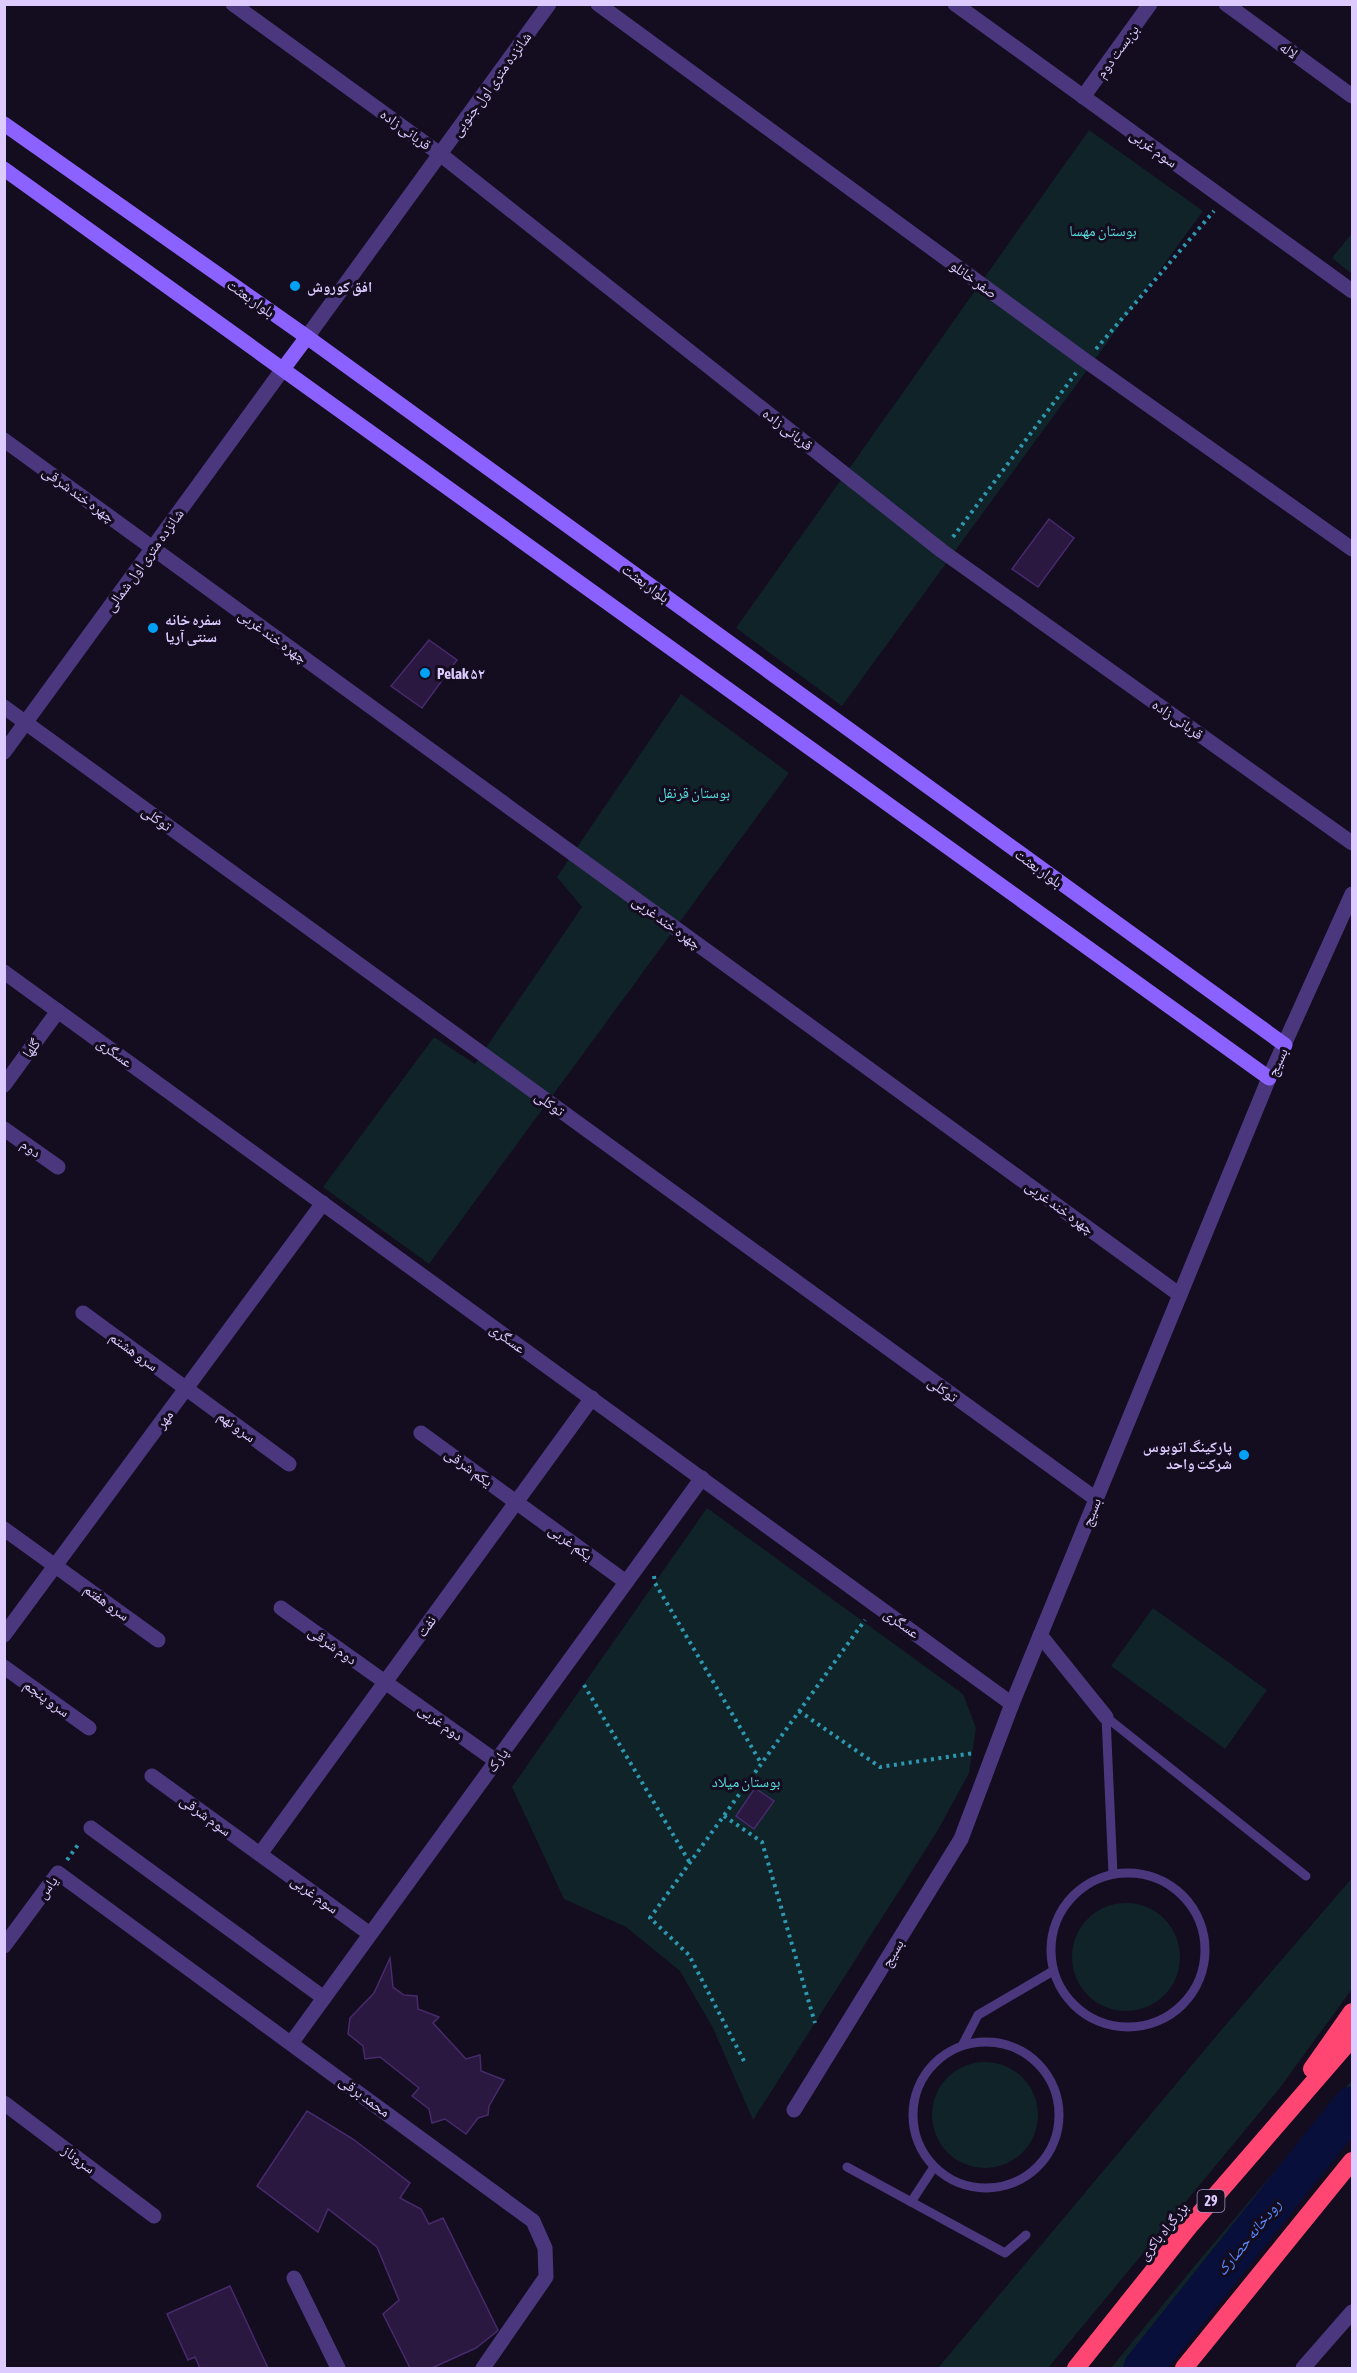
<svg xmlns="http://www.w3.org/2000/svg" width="1357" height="2373" font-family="'Asap Condensed','Noto Naskh Arabic',sans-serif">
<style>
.green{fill:#0f2329}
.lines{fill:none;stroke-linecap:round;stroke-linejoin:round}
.river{stroke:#090f3b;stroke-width:39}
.building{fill:#2a1840;stroke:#472a6c;stroke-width:1.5}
.path{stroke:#2d98b0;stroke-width:4;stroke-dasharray:3 4.5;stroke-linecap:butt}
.lane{stroke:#4b377e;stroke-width:9}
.street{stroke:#4b377e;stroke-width:15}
.secondary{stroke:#8b61ff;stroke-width:15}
.highway{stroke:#ff4571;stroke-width:18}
.poi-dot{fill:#00a1f5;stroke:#140c1f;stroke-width:2}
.labels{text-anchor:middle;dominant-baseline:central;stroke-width:6;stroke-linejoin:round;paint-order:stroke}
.shield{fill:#140c1f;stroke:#a191bc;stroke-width:1.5}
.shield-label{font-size:14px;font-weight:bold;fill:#ddcaff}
.street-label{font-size:15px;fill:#ddcaff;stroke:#140c1f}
.park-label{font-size:15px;fill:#57dedd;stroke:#140c1f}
.poi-label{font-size:15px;font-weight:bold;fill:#ddcaff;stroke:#140c1f;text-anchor:start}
.water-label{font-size:16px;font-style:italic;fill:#588aff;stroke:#140c1f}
</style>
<rect width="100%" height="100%" fill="#140c1f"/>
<!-- green -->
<g class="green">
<polygon points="1089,130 1203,211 842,706 736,628"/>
<polygon points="1352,233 1352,274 1332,258"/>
<polygon points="681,694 789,773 429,1264 323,1187 434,1037 475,1064 582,907 557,877"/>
<polygon points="707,1508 963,1694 976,1728 969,1773 938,1830 753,2120 713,2028 680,1971 626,1927 564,1899 512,1787"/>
<polygon points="1153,1608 1267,1690 1225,1749 1111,1666"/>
<polygon points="1352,1878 1352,1989 1279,2089 1048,2368 938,2368 1223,2028"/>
<circle cx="1126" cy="1957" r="54"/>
<circle cx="985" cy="2115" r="53"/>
<polygon points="1352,2080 1352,2125 1257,2238 1155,2368 1111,2368 1202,2257"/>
</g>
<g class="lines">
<!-- river -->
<polyline class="river" points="1143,2368 1352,2106"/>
</g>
<!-- building -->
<g class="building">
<polygon points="1049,519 1074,538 1038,587 1012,569"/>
<polygon points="429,640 457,660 422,708 391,686"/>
<polygon points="755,1788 774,1801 754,1829 736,1816"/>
<polygon points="390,1958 393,1987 404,1995 417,1996 418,2009 439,2017 433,2023 466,2059 480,2055 481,2071 504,2080 489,2106 488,2115 478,2118 466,2134 445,2119 432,2123 429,2109 412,2096 419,2088 380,2057 365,2059 363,2046 348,2034 350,2018 374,1993"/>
<polygon points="307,2111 353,2139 410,2183 400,2198 421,2209 429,2224 443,2218 498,2330 495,2333 476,2348 432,2368 410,2368 383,2314 399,2300 377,2247 328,2209 318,2232 257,2186"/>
<polygon points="230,2286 260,2351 268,2368 200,2368 195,2357 188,2360 167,2314"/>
</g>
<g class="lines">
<!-- path -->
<g class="path">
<polyline points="1096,349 1214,211"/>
<polyline points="953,537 1076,373"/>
<polyline points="654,1576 655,1583 761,1763"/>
<polyline points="584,1685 690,1863"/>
<polyline points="799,1711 880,1767 974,1753"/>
<polyline points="724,1816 762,1842 815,2023"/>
<polyline points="67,1860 80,1842"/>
<polyline points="744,2061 689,1955 650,1918 865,1620"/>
</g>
<!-- lane -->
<g class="lane">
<polyline points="1106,1717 1306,1876"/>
<polyline points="1106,1717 1113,1874"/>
<circle cx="1128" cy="1950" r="77"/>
<circle cx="986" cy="2115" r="73"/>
<polyline points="963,2044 978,2015 1053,1971"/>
<polyline points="847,2167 1005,2253 1026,2235"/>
<polyline points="911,2202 934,2167"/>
</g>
<!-- street -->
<g class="street">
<polyline points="233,4 440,154 942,551 1352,843"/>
<polyline points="598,4 1086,361 1352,549"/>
<polyline points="955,4 1352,291"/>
<polyline points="1226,4 1352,96"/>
<polyline points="1083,97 1150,4"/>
<polyline points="307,337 549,4"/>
<polyline points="4,440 1180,1295"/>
<polyline points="4,707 1096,1499"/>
<polyline points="4,752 283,369"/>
<polyline points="4,972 1012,1704"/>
<polyline points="4,1085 58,1011"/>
<polyline points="4,1129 58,1167"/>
<polyline points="83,1313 289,1464"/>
<polyline points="421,1433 626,1582"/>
<polyline points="4,1529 158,1640"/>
<polyline points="281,1608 496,1761"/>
<polyline points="4,1635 323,1203"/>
<polyline points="1040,1635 1106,1717"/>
<polyline points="4,1667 89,1728"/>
<polyline points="152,1776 370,1934"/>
<polyline points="91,1828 324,1998"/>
<polyline points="260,1854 592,1398"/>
<polyline points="4,1946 58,1873 533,2221 545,2248 546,2277 483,2368"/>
<polyline points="292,2042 702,1478"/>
<polyline points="4,2103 154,2216"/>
<polyline points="794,2110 961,1839 1012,1704 1269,1078 1352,894"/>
<polyline points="294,2278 338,2368"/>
<polyline points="1303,2368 1352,2312"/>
</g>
<!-- secondary -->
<g class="secondary">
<polyline points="4,124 307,337 1285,1045"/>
<polyline points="4,169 1269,1078"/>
<polyline points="283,369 307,337"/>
</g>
<!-- highway -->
<g class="highway">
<polyline points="1312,2069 1352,2012"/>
<polyline points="1076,2368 1191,2224 1352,2038"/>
<polyline points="1184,2368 1352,2161"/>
</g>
</g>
<!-- markers -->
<g class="poi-dot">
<circle cx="295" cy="286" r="6"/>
<circle cx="153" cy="628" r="6"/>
<circle cx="425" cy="673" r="6"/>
<circle cx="1244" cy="1455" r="6"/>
</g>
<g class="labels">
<!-- shield labels -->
<rect class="shield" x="1197.5" y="2190" width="27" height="22" rx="4.5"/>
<g class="shield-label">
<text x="1211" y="2201">29</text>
</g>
<!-- street labels -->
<g class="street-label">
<text transform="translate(1289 50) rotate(36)">لاله</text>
<text transform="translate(1117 51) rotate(-54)">بن‌بست دوم</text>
<text transform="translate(491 84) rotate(-54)">شانزده متری اول جنوبی</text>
<text transform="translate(406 129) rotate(36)">قربانی زاده</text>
<text transform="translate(1154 148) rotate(36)">سوم غربی</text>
<text transform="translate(974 279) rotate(36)">صفر خانلو</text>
<text transform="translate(251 298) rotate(35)">بلوار بعثت</text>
<text transform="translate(788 429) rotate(38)">قربانی زاده</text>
<text transform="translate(79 494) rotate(36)">چهره خند شرقی</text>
<text transform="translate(144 560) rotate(-54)">شانزده متری اول شمالی</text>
<text transform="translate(646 583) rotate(36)">بلوار بعثت</text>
<text transform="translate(273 636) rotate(36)">چهره خند غربی</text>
<text transform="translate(1178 719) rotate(35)">قربانی زاده</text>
<text transform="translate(157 818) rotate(36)">توکلی</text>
<text transform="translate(1039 868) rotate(36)">بلوار بعثت</text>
<text transform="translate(667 922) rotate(36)">چهره خند غربی</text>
<text transform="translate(31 1048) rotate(-54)">گلها</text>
<text transform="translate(115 1052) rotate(36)">عسگری</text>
<text transform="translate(1277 1062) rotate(-65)">بسیج</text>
<text transform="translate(550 1103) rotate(36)">توکلی</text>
<text transform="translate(31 1148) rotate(35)">دوم</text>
<text transform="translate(1060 1207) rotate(36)">چهره خند غربی</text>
<text transform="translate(508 1338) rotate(36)">عسگری</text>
<text transform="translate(134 1351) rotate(36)">سرو هشتم</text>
<text transform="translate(943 1389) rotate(36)">توکلی</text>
<text transform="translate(164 1419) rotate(-54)">مهر</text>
<text transform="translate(237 1426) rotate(36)">سرو نهم</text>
<text transform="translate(469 1467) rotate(36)">یکم شرقی</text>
<text transform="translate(1091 1512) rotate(-68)">بسیج</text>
<text transform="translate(571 1542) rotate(36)">یکم غربی</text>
<text transform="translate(107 1602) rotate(36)">سرو هفتم</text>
<text transform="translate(902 1623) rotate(36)">عسگری</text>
<text transform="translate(426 1626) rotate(-54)">نفت</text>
<text transform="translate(333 1645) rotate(35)">دوم شرقی</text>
<text transform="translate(47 1698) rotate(36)">سرو پنجم</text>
<text transform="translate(441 1722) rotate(36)">دوم غربی</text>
<text transform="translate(497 1760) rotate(-54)">پارک</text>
<text transform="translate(206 1815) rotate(36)">سوم شرقی</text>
<text transform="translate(47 1887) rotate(-54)">یاس</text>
<text transform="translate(315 1894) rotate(36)">سوم غربی</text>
<text transform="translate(892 1953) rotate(-59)">بسیج</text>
<text transform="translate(365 2096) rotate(36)">محمد برقی</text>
<text transform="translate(79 2159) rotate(37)">سروناز</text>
<text transform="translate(1163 2231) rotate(-51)">بزرگراه باکری</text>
</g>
<!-- park labels -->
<g class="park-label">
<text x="1103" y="230">بوستان مهسا</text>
<text x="694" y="792">بوستان قرنفل</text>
<text x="746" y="1781">بوستان میلاد</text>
</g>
<!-- poi labels -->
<g class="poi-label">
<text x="307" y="286">افق کوروش</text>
<text x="165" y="619">سفره خانه<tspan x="165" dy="17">سنتی آریا</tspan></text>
<text x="437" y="673">Pelak ۵۲</text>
<text x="1232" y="1446" text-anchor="end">پارکینگ اتوبوس<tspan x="1232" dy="17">شرکت واحد</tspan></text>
</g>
<!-- water labels -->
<g class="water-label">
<text transform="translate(1248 2237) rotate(-51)">رودخانه حصارک</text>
</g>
</g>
<!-- border -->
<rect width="1357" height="2373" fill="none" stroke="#ddcaff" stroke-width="12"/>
</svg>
